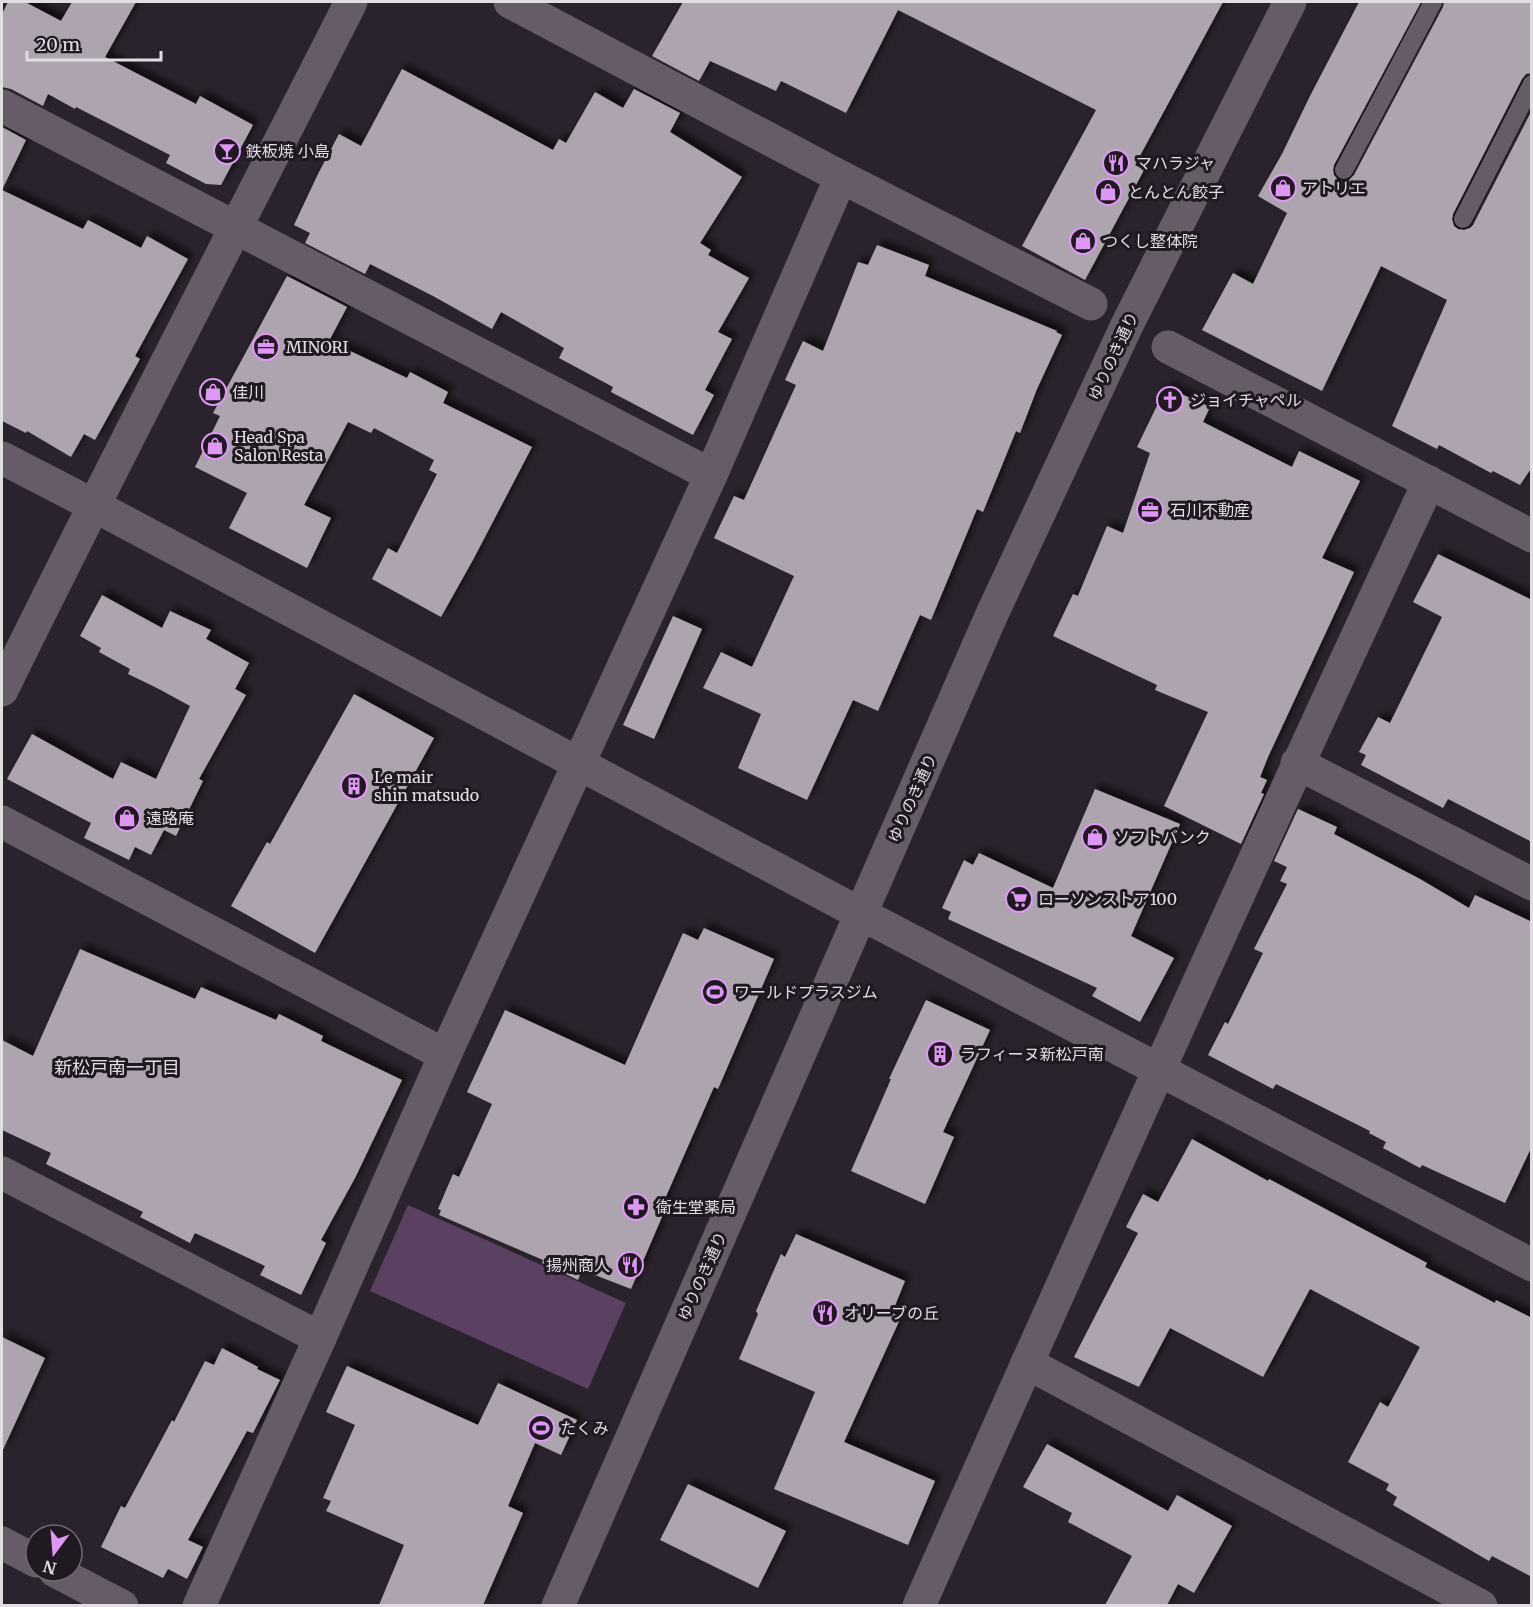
<svg xmlns="http://www.w3.org/2000/svg" width="1533" height="1607" font-family="Merriweather,'Noto Sans JP',serif">
<style>
.green{fill:#5a4162}
.building{fill:#ada4b0;filter:url(#shadow)}
.lines{fill:none;stroke-linecap:round;stroke-linejoin:round}
.lane{stroke:#655c67;stroke-width:18}
.street{stroke:#655c67;stroke-width:33}
.secondary{stroke:#655c67;stroke-width:33}
.labels{text-anchor:middle;dominant-baseline:central;stroke-width:6;stroke-linejoin:round;paint-order:stroke}
.poi-label{font-size:16px;fill:#e2dde3;stroke:#201922;text-anchor:start}
.street-label{font-size:16px;fill:#e2dde3;stroke:#201922}
.neighbourhood-label{font-size:18px;fill:#e2dde3;stroke:#201922}
</style>
<defs>
<filter id="shadow"><feDropShadow dx="5.5" dy="-5.5" stdDeviation="3" flood-color="#0009"/></filter>
</defs>
<rect width="100%" height="100%" fill="#2a222c"/>
<!-- green -->
<polygon class="green" points="408,1205 626,1303 588,1389 370,1291"/>
<!-- building -->
<g class="building">
<polygon points="8,2 25,2 61,21 72,2 136,2 105,57 196,104 200,96 253,125 221,185 206,184 166,163 170,155 76,107 75,109 48,94 43,106 11,89 2,87 2,14"/>
<polygon points="683,2 1223,2 1135,165 1144,170 1085,280 1022,246 1096,110 898,10 846,113 781,81 776,91 710,61 699,81 652,56"/>
<polygon points="1359,2 1421,2 1334,165 1333,170 1334,175 1338,180 1344,181 1349,180 1354,175 1443,7 1444,2 1532,2 1532,73 1526,74 1522,79 1453,214 1452,219 1454,226 1458,229 1464,230 1470,228 1473,225 1532,110 1532,467 1520,485 1493,471 1491,473 1439,445 1437,449 1392,426 1447,300 1381,266 1322,391 1202,330 1233,273 1253,284 1287,213 1258,196 1282,154 1310,96"/>
<polygon points="402,69 553,150 559,139 566,143 595,92 623,108 634,89 680,113 670,132 742,177 700,243 711,250 708,255 749,278 718,332 732,339 705,390 714,395 693,435 611,392 613,387 559,358 564,348 501,312 492,329 433,296 370,264 365,274 305,243 310,233 294,225 318,174 339,134 361,146"/>
<polygon points="2,127 26,140 2,190 83,229 88,220 141,248 147,236 188,259 135,356 140,359 95,440 84,434 71,457 27,431 26,433 2,421"/>
<polygon points="877,245 929,265 925,276 1057,331 1056,332 1062,335 1037,389 1020,433 1016,431 983,512 977,509 931,620 920,615 878,711 853,700 807,800 738,768 761,714 703,688 721,652 752,667 794,576 714,538 734,496 744,500 796,385 785,380 803,341 823,351 858,262 868,265"/>
<polygon points="287,276 347,307 329,341 407,378 410,372 448,392 443,403 532,447 474,558 441,617 372,579 388,548 397,553 437,474 429,470 434,460 374,428 371,433 348,422 304,505 331,518 307,568 229,528 247,493 195,467 220,416 213,413"/>
<polygon points="1166,387 1210,407 1203,422 1292,467 1299,451 1360,481 1322,558 1354,572 1268,757 1260,777 1267,780 1261,793 1264,794 1241,844 1164,806 1208,712 1155,690 1157,685 1053,636 1073,594 1078,596 1107,526 1123,533 1150,453 1137,447"/>
<polygon points="1438,554 1532,600 1532,842 1448,799 1443,808 1361,765 1366,755 1359,752 1378,717 1390,723 1442,617 1413,602"/>
<polygon points="102,595 162,628 170,611 211,630 206,639 249,663 235,689 246,695 199,779 203,781 176,836 164,830 151,855 135,847 129,860 84,838 91,823 7,779 32,734 113,779 121,762 156,779 190,706 157,688 128,674 130,669 99,652 101,648 80,636"/>
<polygon points="673,616 702,629 654,739 623,725"/>
<polygon points="354,694 434,738 315,953 231,906 267,842 270,844"/>
<polygon points="1095,789 1180,824 1131,936 1174,958 1140,1022 1092,996 1097,988 948,919 951,912 942,908 964,860 973,865 979,853 1053,888"/>
<polygon points="1298,809 1337,827 1334,834 1420,879 1469,908 1475,895 1532,922 1532,1146 1505,1203 1422,1165 1420,1168 1383,1148 1386,1142 1369,1133 1370,1131 1276,1084 1273,1089 1208,1055 1225,1022 1228,1024 1263,953 1254,949 1287,884 1280,881 1287,867 1274,861"/>
<polygon points="704,928 774,959 718,1089 714,1087 664,1201 668,1203 631,1289 582,1270 578,1280 542,1263 543,1260 439,1215 441,1210 438,1209 453,1174 459,1177 492,1104 467,1092 505,1010 625,1065 683,933 698,940"/>
<polygon points="80,949 195,999 201,987 276,1020 279,1014 323,1036 321,1041 402,1080 355,1178 321,1240 326,1243 301,1295 260,1275 265,1266 195,1233 190,1243 140,1217 143,1212 46,1164 51,1153 2,1130 2,1040 33,1056"/>
<polygon points="926,1000 990,1030 943,1132 954,1137 925,1204 851,1171 891,1079 889,1079"/>
<polygon points="1192,1139 1268,1181 1269,1179 1427,1263 1425,1267 1495,1303 1496,1300 1532,1318 1532,1577 1492,1556 1489,1561 1393,1505 1397,1497 1386,1490 1389,1484 1348,1462 1380,1402 1388,1407 1420,1347 1310,1289 1263,1377 1170,1328 1139,1387 1074,1357 1138,1233 1126,1227 1143,1194 1158,1202"/>
<polygon points="796,1234 905,1281 892,1313 901,1317 844,1442 935,1481 908,1545 774,1489 815,1392 739,1359 758,1314 756,1311 781,1254 785,1257"/>
<polygon points="2,1337 45,1358 2,1452"/>
<polygon points="222,1348 258,1367 257,1369 280,1380 253,1433 247,1431 188,1540 203,1547 187,1579 168,1569 163,1578 101,1547 121,1506 125,1508 172,1420 174,1422 205,1361 214,1365"/>
<polygon points="347,1366 478,1425 498,1383 577,1420 561,1455 535,1443 508,1506 523,1513 483,1605 379,1605 404,1545 326,1511 331,1501 323,1498 355,1425 326,1412"/>
<polygon points="1047,1444 1168,1511 1177,1495 1232,1526 1194,1593 1178,1584 1167,1605 1105,1605 1132,1556 1068,1522 1072,1513 1023,1487"/>
<polygon points="688,1484 786,1531 758,1588 660,1540"/>
</g>
<g class="lines">
<!-- lane -->
<g class="lane">
<polyline points="1344,170 1433,2"/>
<polyline points="1463,219 1532,84"/>
</g>
<!-- street -->
<g class="street">
<polyline points="510,2 841,177 1091,304"/>
<polyline points="2,106 711,475"/>
<polyline points="1168,347 1532,536"/>
<polyline points="2,458 93,505"/>
<path d="M 2,690 C 115,459 235,231 351,2"/>
<polyline points="1297,763 1532,884"/>
<polyline points="2,822 445,1055"/>
<polyline points="2,1173 320,1338"/>
<polyline points="1027,1363 1481,1606"/>
<polyline points="2,1543 36,1561"/>
<polyline points="55,1571 122,1606"/>
<polyline points="199,1606 320,1338 445,1055 711,475 841,177"/>
<path d="M 919,1606 C 1086,1230 1254,855 1429,482"/>
</g>
<!-- secondary -->
<g class="secondary">
<polyline points="93,505 861,914 1532,1265"/>
<polyline points="558,1606 992,614 1128,323 1290,2"/>
</g>
</g>
<!-- icons -->
<defs>
<symbol id="bar-ring" viewBox="-11 -11 22 22"><circle r="9.5" fill="#201922" stroke="#de98f3" stroke-width="1.5"/><path d="M-6-5H6L.8 .8V4.5H3.5V6h-7V4.5H-.8V.8Z" fill="#de98f3"/></symbol>
<symbol id="restaurant-ring" viewBox="-11 -11 22 22"><circle r="9.5" fill="#201922" stroke="#de98f3" stroke-width="1.5"/><path d="M-5-6h1v4h1v-4h1v4h1v-4h1v5L-1.5 .5V6h-2V.5L-5-1ZM5-6V6H3V1.5H1.5Q1.5-4 5-6Z" fill="#de98f3"/></symbol>
<symbol id="shop-ring" viewBox="-11 -11 22 22"><circle r="9.5" fill="#201922" stroke="#de98f3" stroke-width="1.5"/><path d="M-5-2.5h2.3a2.7 3.5 0 0 1 5.4 0H5L5.5 6h-11ZM-1.5-2.5h3a1.5 2.3 0 0 0-3 0Z" fill="#de98f3"/></symbol>
<symbol id="office-ring" viewBox="-11 -11 22 22"><circle r="9.5" fill="#201922" stroke="#de98f3" stroke-width="1.5"/><path d="M-6-3h4V-5.5h4V-3h4V5H-6ZM-1-4.5V-3h2v-1.5ZM-6 0V1H6V0Z" fill="#de98f3"/></symbol>
<symbol id="church-ring" viewBox="-11 -11 22 22"><circle r="9.5" fill="#201922" stroke="#de98f3" stroke-width="1.5"/><path d="M-1.2-6h2.4v3.5h3.3v2.4h-3.3V6h-2.4V-.1h-3.3v-2.4h3.3Z" fill="#de98f3"/></symbol>
<symbol id="building-ring" viewBox="-11 -11 22 22"><circle r="9.5" fill="#201922" stroke="#de98f3" stroke-width="1.5"/><path d="M-4-6H4V6H1V3H-1V6H-4ZM-2.5-4.3h1.7v1.8h-1.7ZM.8-4.3h1.7v1.8H.8ZM-2.5-1h1.7V.8h-1.7ZM.8-1h1.7V.8H.8Z" fill="#de98f3"/></symbol>
<symbol id="supermarket-ring" viewBox="-11 -11 22 22"><circle r="9.5" fill="#201922" stroke="#de98f3" stroke-width="1.5"/><path d="M-6-5.5h2.5l.6 2H6L4.5 2H-2.5L-4.4-4H-6ZM-1.5 3.2a1.3 1.3 0 1 0 .1 0ZM3 3.2a1.3 1.3 0 1 0 .1 0Z" fill="#de98f3"/></symbol>
<symbol id="stadium-ring" viewBox="-11 -11 22 22"><circle r="9.5" fill="#201922" stroke="#de98f3" stroke-width="1.5"/><path d="M0-5a6.5 5 0 1 0 0 10a6.5 5 0 1 0 0-10ZM-3.5-1.8h7v3.6h-7Z" fill="#de98f3"/></symbol>
<symbol id="pharmacy-ring" viewBox="-11 -11 22 22"><circle r="9.5" fill="#201922" stroke="#de98f3" stroke-width="1.5"/><path d="M-2-6h4v4h4v4h-4v4h-4v-4h-4v-4h4Z" fill="#de98f3"/></symbol>
</defs>
<g fill-rule="evenodd">
<use href="#bar-ring" x="212" y="136" width="30" height="30"/>
<use href="#restaurant-ring" x="1101" y="148" width="30" height="30"/>
<use href="#shop-ring" x="1268" y="173" width="30" height="30"/>
<use href="#shop-ring" x="1093" y="177" width="30" height="30"/>
<use href="#shop-ring" x="1068" y="226" width="30" height="30"/>
<use href="#office-ring" x="251" y="332" width="30" height="30"/>
<use href="#shop-ring" x="198" y="377" width="30" height="30"/>
<use href="#church-ring" x="1155" y="385" width="30" height="30"/>
<use href="#shop-ring" x="200" y="431" width="30" height="30"/>
<use href="#office-ring" x="1135" y="495" width="30" height="30"/>
<use href="#building-ring" x="339" y="771" width="30" height="30"/>
<use href="#shop-ring" x="112" y="803" width="30" height="30"/>
<use href="#shop-ring" x="1080" y="822" width="30" height="30"/>
<use href="#supermarket-ring" x="1004" y="884" width="30" height="30"/>
<use href="#stadium-ring" x="700" y="977" width="30" height="30"/>
<use href="#building-ring" x="925" y="1039" width="30" height="30"/>
<use href="#pharmacy-ring" x="621" y="1192" width="30" height="30"/>
<use href="#restaurant-ring" x="615" y="1250" width="30" height="30"/>
<use href="#restaurant-ring" x="810" y="1298" width="30" height="30"/>
<use href="#stadium-ring" x="526" y="1413" width="30" height="30"/>
</g>
<g class="labels">
<!-- poi labels -->
<g class="poi-label">
<text x="246" y="151">鉄板焼 小島</text>
<text x="1136" y="163">マハラジャ</text>
<text x="1302" y="188">アトリエ</text>
<text x="1128" y="192">とんとん餃子</text>
<text x="1102" y="241">つくし整体院</text>
<text x="286" y="347">MINORI</text>
<text x="232" y="392">佳川</text>
<text x="1190" y="400">ジョイチャペル</text>
<text x="234" y="437">Head Spa<tspan x="234" dy="18">Salon Resta</tspan></text>
<text x="1170" y="510">石川不動産</text>
<text x="374" y="777">Le mair<tspan x="374" dy="18">shin matsudo</tspan></text>
<text x="146" y="818">遠路庵</text>
<text x="1114" y="837">ソフトバンク</text>
<text x="1038" y="899">ローソンストア100</text>
<text x="734" y="992">ワールドプラスジム</text>
<text x="960" y="1054">ラフィーヌ新松戸南</text>
<text x="656" y="1207">衛生堂薬局</text>
<text x="610" y="1265" text-anchor="end">揚州商人</text>
<text x="844" y="1313">オリーブの丘</text>
<text x="560" y="1428">たくみ</text>
</g>
<!-- street labels -->
<g class="street-label">
<text transform="translate(1113 356) rotate(-65)">ゆりのき通り</text>
<text transform="translate(912 798) rotate(-66)">ゆりのき通り</text>
<text transform="translate(702 1276) rotate(-66)">ゆりのき通り</text>
</g>
<!-- neighbourhood labels -->
<g class="neighbourhood-label">
<text x="117" y="1067">新松戸南一丁目</text>
</g>
</g>
<!-- border -->
<rect width="1533" height="1607" fill="none" stroke="#e2dde3" stroke-width="6"/>
<!-- north arrow -->
<g transform="translate(54 1553) rotate(196)"><circle r="28" fill="#201922" stroke="#6e676f" stroke-width="1.5"/>
<path d="M0-4.5L10 22L0 15L-10 22Z" fill="#de98f3"/>
<text y="-9" font-size="16" font-weight="bold" text-anchor="middle" fill="#e2dde3">N</text>
</g>
<!-- scale -->
<path d="M27 51v9h134v-9" fill="none" stroke="#e2dde3" stroke-width="3"/>
<text x="36" y="51" font-size="18" fill="#e2dde3" stroke="#201922" stroke-width="4.5" paint-order="stroke">20 m</text>
</svg>
